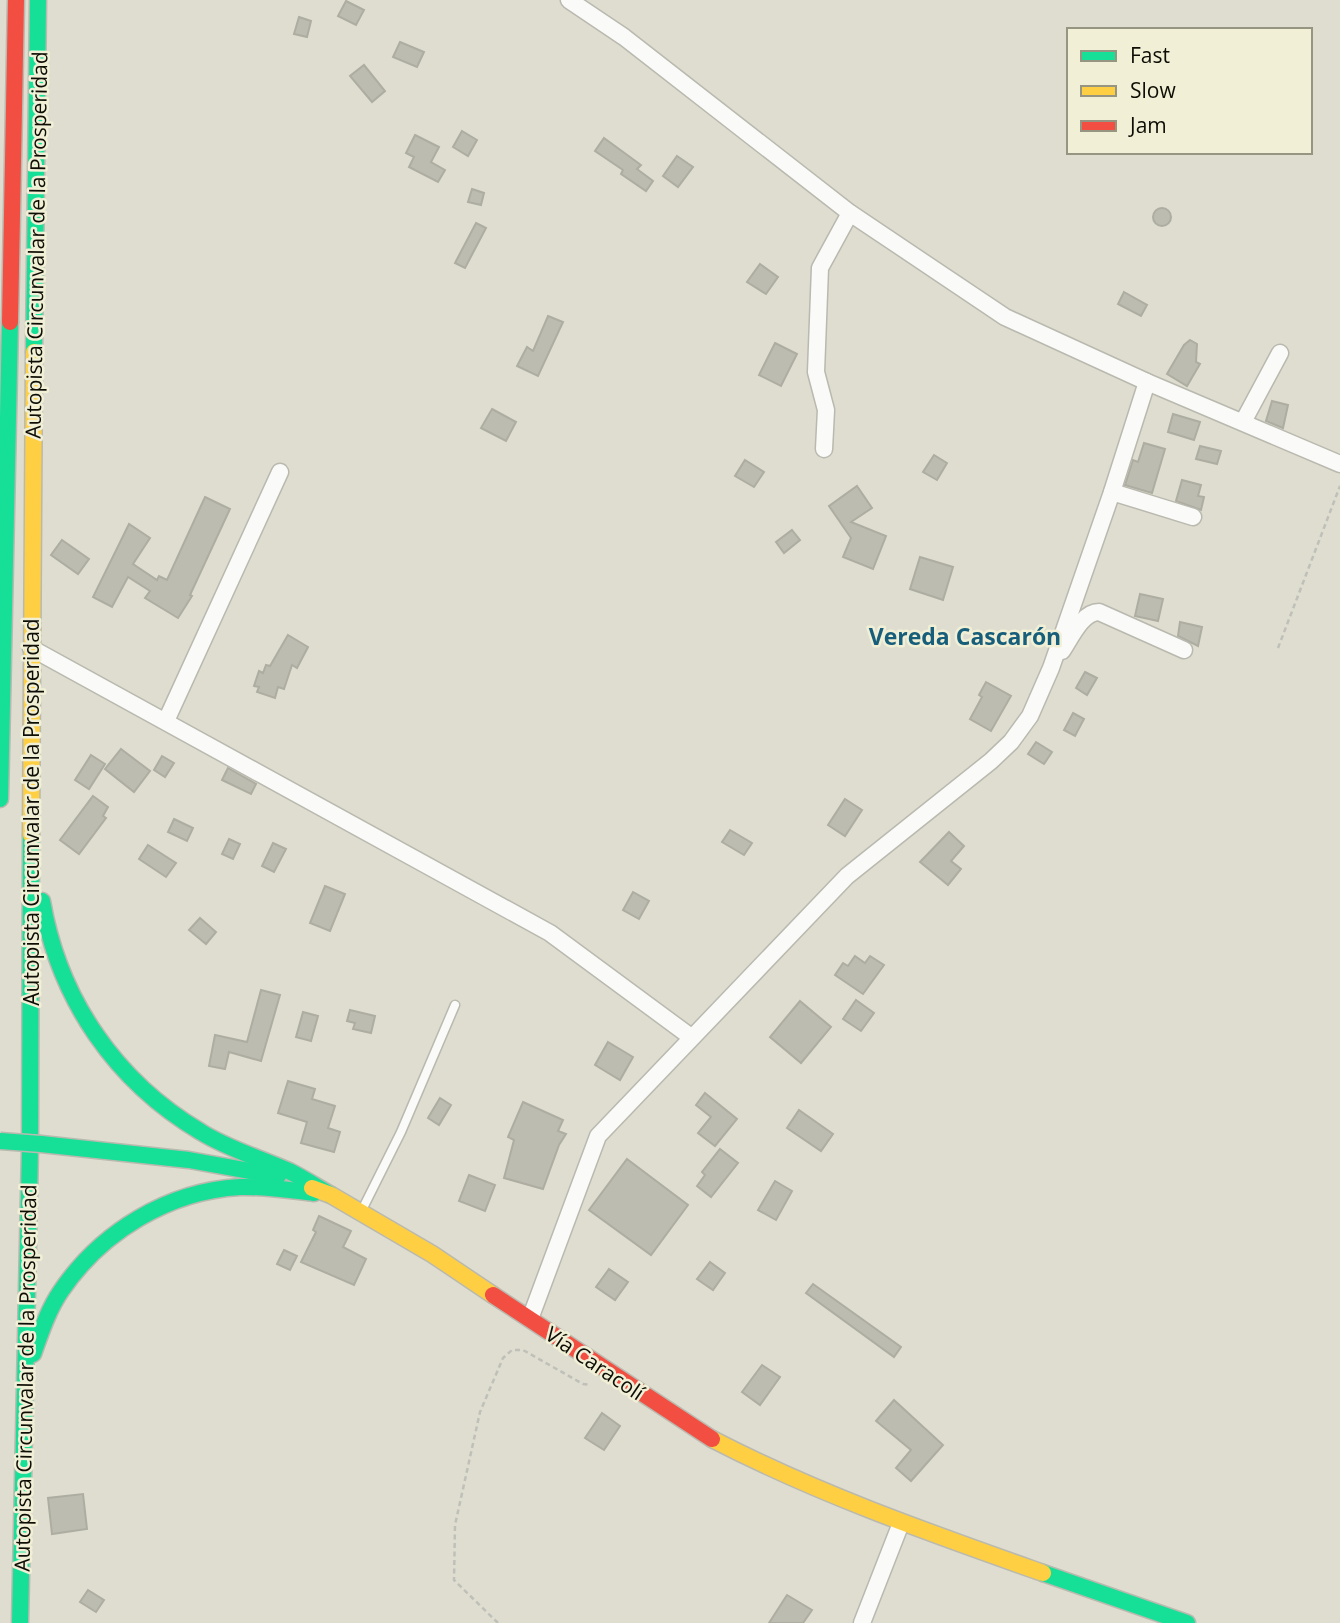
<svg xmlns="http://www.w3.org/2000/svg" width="1340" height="1623" font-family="'Open Sans',sans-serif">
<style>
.building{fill:#bdbcb1;stroke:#aeada2;stroke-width:2}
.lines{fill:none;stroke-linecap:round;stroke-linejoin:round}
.lane-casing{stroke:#bab9af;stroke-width:11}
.street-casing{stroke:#bab9af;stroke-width:19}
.fast-casing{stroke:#bab9af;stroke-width:19}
.slow-casing{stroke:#bab9af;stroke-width:19}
.jam-casing{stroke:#bab9af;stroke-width:19}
.path{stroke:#c0c0ba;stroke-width:2.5;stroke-dasharray:5 3.5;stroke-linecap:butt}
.lane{stroke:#fafaf8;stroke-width:8}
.street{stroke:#fafaf8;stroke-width:16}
.fast{stroke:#16e098;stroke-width:16}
.slow{stroke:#ffcf43;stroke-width:16}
.jam{stroke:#f24e42;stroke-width:16}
.fast-bridge-casing{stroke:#bab9af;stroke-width:19;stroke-linecap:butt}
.fast-bridge{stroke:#16e098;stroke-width:16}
.labels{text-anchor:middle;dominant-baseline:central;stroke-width:5;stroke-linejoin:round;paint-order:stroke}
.street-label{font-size:21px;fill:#0d0d05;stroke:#f1f0d6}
.neighbourhood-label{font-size:23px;font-weight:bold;fill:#175e7a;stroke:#f1f0d6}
</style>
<rect width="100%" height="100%" fill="#deddcf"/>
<!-- building -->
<g class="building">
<polygon points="346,1 364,10 356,25 338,16"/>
<polygon points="299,17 311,21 307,37 294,34"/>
<polygon points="400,42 424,52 417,67 393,57"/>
<polygon points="364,65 385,91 372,102 350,76"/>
<polygon points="462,131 477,140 468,156 453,147"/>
<polygon points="415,135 439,147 431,162 445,170 438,182 409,167 414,157 406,153"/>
<polygon points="604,138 641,165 637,169 653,181 646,191 621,174 623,170 595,151"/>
<polygon points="677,156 693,167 678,187 663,176"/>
<polygon points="472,189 484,193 481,205 468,202"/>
<circle cx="1162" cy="217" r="9"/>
<polygon points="476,223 486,228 465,268 455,263"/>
<polygon points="760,264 778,277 766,294 747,282"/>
<polygon points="1124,292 1147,305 1141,316 1118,304"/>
<polygon points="548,316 563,322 538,376 517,366 527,347 533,351"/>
<polygon points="1190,340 1197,344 1196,362 1200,364 1187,386 1167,374 1184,345"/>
<polygon points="775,343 797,354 781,386 759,375"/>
<polygon points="1272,401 1288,405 1283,428 1266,421"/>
<polygon points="492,409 516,422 506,441 481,428"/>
<polygon points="1173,414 1200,422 1194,440 1168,432"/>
<polygon points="1144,443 1165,449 1152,493 1125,485 1133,460 1138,462"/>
<polygon points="1200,446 1221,451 1217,464 1196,459"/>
<polygon points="934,455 947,463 937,480 923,472"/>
<polygon points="745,460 764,472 754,487 735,476"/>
<polygon points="1182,480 1201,485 1198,496 1204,497 1201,510 1176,501"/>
<polygon points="857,486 872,508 851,522 886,536 873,569 843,557 851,538 829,506"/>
<polygon points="205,497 230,509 190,595 192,596 178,618 145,598 150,591 128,577 112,607 93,597 129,524 150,538 133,564 157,580 159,576 167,580"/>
<polygon points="792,530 800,540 784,553 776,542"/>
<polygon points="62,540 89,559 78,574 51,555"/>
<polygon points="920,557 953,567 943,600 910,589"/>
<polygon points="1140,594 1163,599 1158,621 1135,616"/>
<polygon points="1180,622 1202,627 1198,646 1178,636"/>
<polygon points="288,635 308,647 297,668 292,665 284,689 278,687 275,698 257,692 259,687 254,686 259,671 263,673 266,665 270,666"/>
<polygon points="1085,672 1097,678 1087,695 1076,688"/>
<polygon points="986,682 1011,696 991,731 970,719 982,697 979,695"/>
<polygon points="1073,713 1084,719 1075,736 1064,730"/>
<polygon points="1036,742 1052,752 1044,764 1028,754"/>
<polygon points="121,749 150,771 134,792 105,769"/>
<polygon points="91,755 105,764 89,789 75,780"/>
<polygon points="162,756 174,763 165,777 154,770"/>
<polygon points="228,768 256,784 251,794 222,780"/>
<polygon points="93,796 108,807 103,816 106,818 79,854 60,840"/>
<polygon points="845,799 862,810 845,836 828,825"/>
<polygon points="174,819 193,828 187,841 168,832"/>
<polygon points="730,830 752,843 744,855 722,842"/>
<polygon points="949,832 964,846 951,861 961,869 948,885 920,862"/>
<polygon points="229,839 240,844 233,859 222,854"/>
<polygon points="273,843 286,849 274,872 262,866"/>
<polygon points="148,845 176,863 166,877 139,859"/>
<polygon points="325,886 345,894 330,931 310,923"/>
<polygon points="633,892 649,901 639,919 623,910"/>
<polygon points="200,918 216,932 206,944 189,930"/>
<polygon points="855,956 865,963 870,956 884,965 863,994 835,975 843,963 848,966"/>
<polygon points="261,990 280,995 261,1061 229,1052 225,1069 209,1066 215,1035 247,1042"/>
<polygon points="856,1000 874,1013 861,1031 843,1019"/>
<polygon points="800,1001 831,1027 801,1063 770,1037"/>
<polygon points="350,1010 375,1016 371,1033 353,1029 355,1023 347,1021"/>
<polygon points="303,1012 318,1016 311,1041 296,1037"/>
<polygon points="608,1042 633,1057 620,1080 595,1065"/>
<polygon points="288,1081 315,1089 312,1099 335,1106 328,1128 340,1132 334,1152 301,1143 307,1122 278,1113"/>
<polygon points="705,1093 737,1119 715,1146 698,1133 711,1117 696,1105"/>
<polygon points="440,1098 451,1105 439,1125 428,1118"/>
<polygon points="523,1102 563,1120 558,1131 566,1134 559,1145 543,1189 504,1178 514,1140 508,1137"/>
<polygon points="799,1110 833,1134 821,1151 787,1128"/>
<polygon points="720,1149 738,1163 711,1197 697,1186 705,1175 702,1172"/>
<polygon points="627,1159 688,1205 651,1255 589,1210"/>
<polygon points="469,1175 495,1185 485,1211 459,1201"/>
<polygon points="775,1181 792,1191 776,1220 758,1210"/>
<polygon points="319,1216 351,1231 343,1247 366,1259 354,1285 301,1262 316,1232 313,1230"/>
<polygon points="284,1250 297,1256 290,1270 277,1264"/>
<polygon points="710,1262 725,1273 713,1290 697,1279"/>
<polygon points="609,1269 628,1282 615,1300 596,1287"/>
<polygon points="813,1284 901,1347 894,1357 806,1293"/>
<polygon points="762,1365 780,1377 760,1405 742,1392"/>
<polygon points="894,1400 943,1445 911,1481 896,1468 911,1450 876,1421"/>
<polygon points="602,1413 620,1426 604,1450 585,1438"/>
<polygon points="83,1494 87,1529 52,1534 48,1498"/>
<polygon points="88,1590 104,1600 96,1612 80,1602"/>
<polygon points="787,1595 812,1610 803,1623 769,1623"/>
</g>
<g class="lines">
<defs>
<polyline id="lane" points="362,1210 401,1132 455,1005"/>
<g id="street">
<polyline points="569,0 624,37 850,213 1005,317 1147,382 1340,464"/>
<polyline points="1243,422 1280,353"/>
<polyline points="824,449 826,410 816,372 820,268 850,213"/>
<polyline points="1112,492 1193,517"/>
<polyline points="31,648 550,933 691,1037"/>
<path d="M 1062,651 C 1071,638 1082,612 1099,612 L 1184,650"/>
<polyline points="166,721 280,472"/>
<polyline points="530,1319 598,1136 847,876 991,761 1011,742 1030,716 1051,668 1112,492 1147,382"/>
<polyline points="862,1623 901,1523"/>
</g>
<g id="fast">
<polyline points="34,352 38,0"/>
<polyline points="0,799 10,322"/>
<path d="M 42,901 C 59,999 115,1081 201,1132 C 228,1149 260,1158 289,1171 C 303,1178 317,1187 331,1195"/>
<polyline points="41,1144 189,1160 278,1176"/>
<path d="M 33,1354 C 41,1332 48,1310 61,1291 C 101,1232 168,1191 240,1187 C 264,1186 289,1190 314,1193"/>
<polyline points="1043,1573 1187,1623"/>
<polyline points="20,1623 30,1148 31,835"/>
</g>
<g id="slow">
<polyline points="31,835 34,352"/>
<polyline points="312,1188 331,1195 432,1254 493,1295"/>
<path d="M 712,1439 C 818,1494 930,1533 1043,1573"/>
</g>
<g id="jam">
<polyline points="10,322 16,0"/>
<polyline points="493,1295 712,1439"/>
</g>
</defs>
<!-- lane casing -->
<use href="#lane" class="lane-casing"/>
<!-- street casing -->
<use href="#street" class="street-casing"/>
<!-- fast casing -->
<use href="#fast" class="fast-casing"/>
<!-- slow casing -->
<use href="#slow" class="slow-casing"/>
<!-- jam casing -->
<use href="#jam" class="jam-casing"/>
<!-- path -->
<g class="path">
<polyline points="1278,648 1340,486"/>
<polyline points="498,1623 454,1580 455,1525 480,1412 503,1358 512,1350 523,1350 583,1384 591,1385"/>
</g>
<!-- lane -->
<use href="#lane" class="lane"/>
<!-- street -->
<use href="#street" class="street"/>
<!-- fast -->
<use href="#fast" class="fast"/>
<!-- slow -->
<use href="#slow" class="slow"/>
<!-- jam -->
<use href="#jam" class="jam"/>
<defs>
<polyline id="fast-bridge" points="0,1141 41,1144"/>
</defs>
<!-- fast-bridge casing -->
<use href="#fast-bridge" class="fast-bridge-casing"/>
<!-- fast-bridge -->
<use href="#fast-bridge" class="fast-bridge"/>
</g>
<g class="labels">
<!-- street labels -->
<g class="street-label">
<text transform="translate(36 245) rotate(-89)">Autopista Circunvalar de la Prosperidad</text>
<text transform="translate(31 812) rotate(-90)">Autopista Circunvalar de la Prosperidad</text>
<text transform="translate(595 1363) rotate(34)">Vía Caracolí</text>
<text transform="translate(25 1378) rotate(-89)">Autopista Circunvalar de la Prosperidad</text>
</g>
<!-- neighbourhood labels -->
<g class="neighbourhood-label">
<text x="965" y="636">Vereda Cascarón</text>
</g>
</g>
<!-- legend -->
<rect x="1067" y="28" width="245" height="126" fill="#f1f0d6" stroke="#969582" stroke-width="2"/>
<rect x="1081" y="51" width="35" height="10" fill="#16e098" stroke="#969582" stroke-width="2"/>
<text x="1130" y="63" font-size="21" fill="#0d0d05">Fast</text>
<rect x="1081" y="86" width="35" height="10" fill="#ffcf43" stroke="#969582" stroke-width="2"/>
<text x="1130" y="98" font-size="21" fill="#0d0d05">Slow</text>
<rect x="1081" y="121" width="35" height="10" fill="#f24e42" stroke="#969582" stroke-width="2"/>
<text x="1130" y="133" font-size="21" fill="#0d0d05">Jam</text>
</svg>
